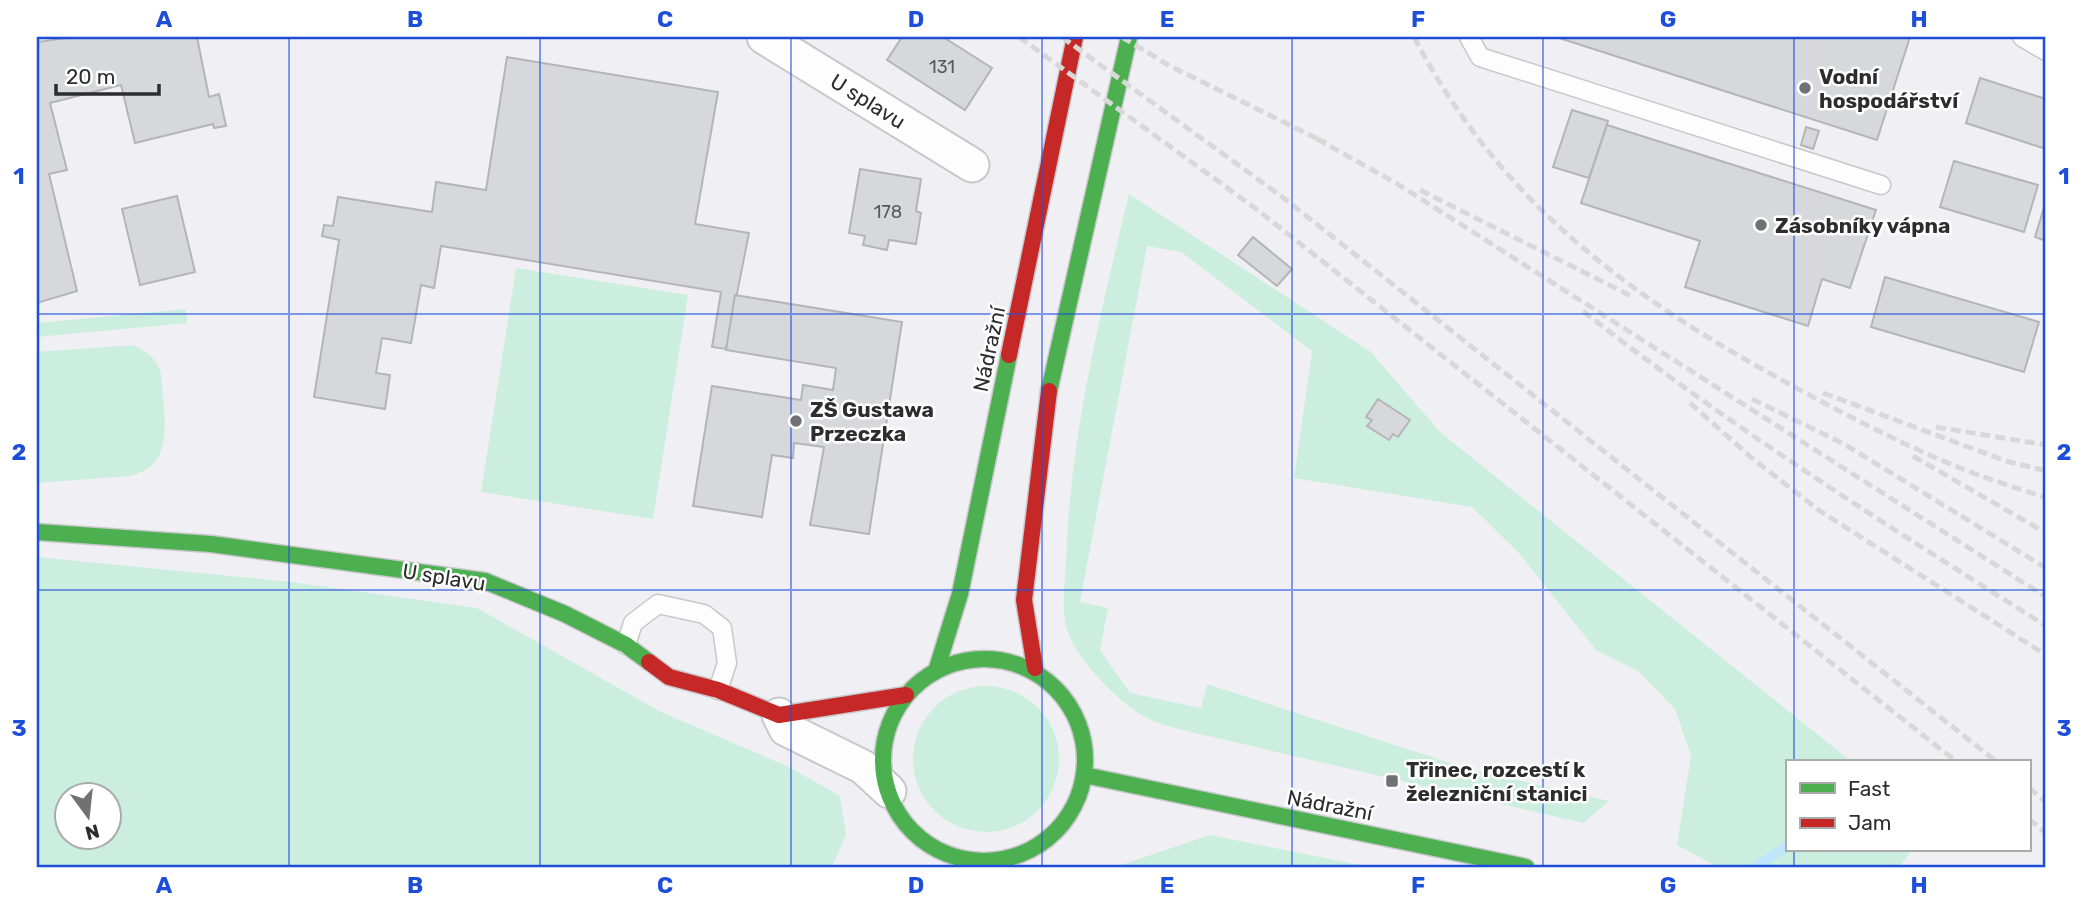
<svg xmlns="http://www.w3.org/2000/svg" width="2083" height="904" font-family="Rubik,sans-serif">
<style>
.green{fill:#cceedf;fill-rule:evenodd}
.lines{fill:none;stroke-linecap:round;stroke-linejoin:round}
.stream{stroke:#c0e6fb;stroke-width:10}
.building{fill:#d7d8db;stroke:#b5b5b8;stroke-width:2}
.lane-casing{stroke:#c8c8cb;stroke-width:21}
.street-casing{stroke:#c8c8cb;stroke-width:37}
.fast-casing{stroke:#c8c8cb;stroke-width:19}
.jam-casing{stroke:#c8c8cb;stroke-width:19}
.lane{stroke:#fdfdfd;stroke-width:18}
.street{stroke:#fdfdfd;stroke-width:33}
.fast{stroke:#4caf50;stroke-width:16}
.jam{stroke:#c62828;stroke-width:16}
.rail{stroke:#d8d8d9;stroke-width:5;stroke-dasharray:10 5;stroke-linecap:butt}
.grid{fill:none;stroke:#1d4ed8;stroke-width:2;stroke-opacity:0.55}
.poi-dot{fill:#717174;stroke:#fff;stroke-width:2.5}
.labels{text-anchor:middle;dominant-baseline:central;stroke-width:5;stroke-linejoin:round;paint-order:stroke}
.number-label{font-size:18px;fill:#58585a}
.poi-label{font-size:21px;font-weight:bold;fill:#2d2d2f;stroke:#fff;text-anchor:start}
.street-label{font-size:21px;fill:#2d2d2f;stroke:#fff}
.neatline{fill:none;stroke:#1d4ed8;stroke-width:2.5}
.grid-label{font-size:23px;text-anchor:middle;font-weight:bold;fill:#1d4ed8}
</style>
<rect width="100%" height="100%" fill="#f0f0f4"/>
<!-- green -->
<g class="green">
<path d="M 1129,194 L 1371,352 L 1440,432 L 1852,762 L 1787,762 L 1787,850 L 1912,850 L 1899,867 L 1718,867 L 1677,845 L 1691,756 L 1675,709 L 1638,671 L 1596,650 L 1518,552 L 1472,507 L 1294,478 L 1312,351 L 1181,252 L 1147,246 L 1080,602 L 1108,608 L 1100,650 L 1130,693 L 1201,708 L 1207,684 L 1472,770 L 1609,801 L 1583,823 L 1195,733 C 1181,729 1163,726 1149,719 C 1121,706 1077,660 1067,630 C 1061,610 1065,582 1066,561 C 1070,437 1100,314 1129,194 Z"/>
<polygon points="516,268 688,295 653,519 481,492"/>
<polygon points="186,309 187,323 37,337 37,323"/>
<path d="M 133,345 C 141,349 149,353 155,361 C 163,372 162,386 163,399 C 166,432 170,465 131,476 L 37,483 L 37,352 Z"/>
<path d="M 37,557 L 291,582 L 477,608 L 661,712 L 789,767 L 840,796 L 846,835 L 832,867 L 37,867 ZM 66,796 L 108,796 L 108,838 L 66,838 Z"/>
<circle cx="986" cy="759" r="73"/>
<polygon points="1210,835 1370,867 1115,867"/>
</g>
<g class="lines">
<!-- stream -->
<polyline class="stream" points="1756,867 1787,846"/>
</g>
<!-- building -->
<g class="building">
<polygon points="74,37 197,37 209,97 219,94 226,126 214,128 213,124 135,143 121,85 50,103 67,170 49,174 77,291 37,303 37,42"/>
<polygon points="902,37 943,37 992,68 965,110 887,60"/>
<polygon points="1556,37 1910,37 1877,140"/>
<polygon points="507,57 718,92 695,224 749,233 726,349 712,347 721,292 441,246 434,288 421,285 411,343 382,338 376,373 390,375 385,409 314,397 339,240 322,236 324,225 333,226 338,197 432,212 436,182 486,190"/>
<polygon points="1980,78 2046,99 2046,149 1966,123"/>
<polygon points="1572,110 1608,121 1589,178 1553,167"/>
<polygon points="1607,125 1876,210 1850,288 1822,279 1808,326 1685,287 1700,241 1581,203"/>
<polygon points="1806,127 1819,131 1813,149 1801,145"/>
<polygon points="1954,161 2038,185 2024,232 1940,207"/>
<polygon points="860,169 921,179 916,211 921,213 916,244 889,240 887,250 863,245 865,236 849,233"/>
<polygon points="177,196 195,272 140,285 122,209"/>
<polygon points="2046,201 2046,241 2035,237"/>
<polygon points="1253,237 1292,269 1277,286 1238,255"/>
<polygon points="1885,277 2039,322 2024,372 1871,327"/>
<polygon points="735,295 902,322 869,534 810,525 824,447 794,443 793,458 772,455 762,517 693,506 712,386 801,400 803,385 833,390 836,368 726,350"/>
<polygon points="1378,399 1410,420 1398,437 1393,434 1389,440 1367,426 1372,420 1366,417"/>
</g>
<g class="lines">
<defs>
<g id="lane">
<polyline points="1469,37 1480,57 1881,185"/>
<polyline points="2022,37 2046,51"/>
<polyline points="626,645 633,623 658,604 704,614 722,628 727,663 718,690"/>
</g>
<g id="street">
<polyline points="764,37 972,165"/>
<polyline points="779,715 786,729 863,767 889,791"/>
</g>
<g id="fast">
<polyline points="1049,391 1129,37"/>
<polyline points="37,532 211,544 485,581 565,614 626,645 649,662"/>
<circle cx="984" cy="760" r="101"/>
<polyline points="937,668 960,594 1009,355"/>
<polyline points="1084,775 1526,867"/>
</g>
<g id="jam">
<polyline points="1009,355 1075,37"/>
<polyline points="649,662 669,677 718,690 779,715 906,695"/>
<polyline points="1035,668 1024,600 1049,391"/>
</g>
</defs>
<!-- lane casing -->
<use href="#lane" class="lane-casing"/>
<!-- street casing -->
<use href="#street" class="street-casing"/>
<!-- fast casing -->
<use href="#fast" class="fast-casing"/>
<!-- jam casing -->
<use href="#jam" class="jam-casing"/>
<!-- lane -->
<use href="#lane" class="lane"/>
<!-- street -->
<use href="#street" class="street"/>
<!-- fast -->
<use href="#fast" class="fast"/>
<!-- jam -->
<use href="#jam" class="jam"/>
<!-- rail -->
<g class="rail">
<polyline points="1019,37 1255,208 1957,762"/>
<polyline points="1062,37 1281,196 1997,762"/>
<polyline points="1122,37 1170,66 1326,143"/>
<path d="M 1414,37 C 1496,195 1618,289 1771,374 C 1827,405 1883,435 1941,460 C 1975,475 2011,486 2046,498"/>
<polyline points="1317,139 1396,183 2046,597"/>
<polyline points="1420,190 1633,297"/>
<path d="M 1583,311 C 1730,427 1888,526 2046,626"/>
<polyline points="1823,393 2006,461 2046,471"/>
<polyline points="1752,399 1844,444 2046,568"/>
<polyline points="1690,403 1753,459 1820,511 2046,655"/>
<polyline points="1936,427 2046,445"/>
<polyline points="1913,456 2046,533"/>
<polyline points="2029,788 2046,802"/>
<polyline points="2029,819 2046,833"/>
</g>
</g>
<!-- grid -->
<path class="grid" d="M 289,37 L 289,867M 540,37 L 540,867M 791,37 L 791,867M 1042,37 L 1042,867M 1292,37 L 1292,867M 1543,37 L 1543,867M 1794,37 L 1794,762M 37,314 L 2046,314M 37,590 L 2046,590M 1794,850 L 1794,867"/>
<!-- markers -->
<g class="poi-dot">
<circle cx="1805" cy="88" r="7"/>
<circle cx="1761" cy="225" r="7"/>
<circle cx="796" cy="421" r="7"/>
<rect x="1385" y="774" width="14" height="14" rx="3.5"/>
</g>
<g class="labels">
<!-- number labels -->
<g class="number-label">
<text x="942" y="67">131</text>
<text x="888" y="212">178</text>
</g>
<!-- poi labels -->
<g class="poi-label">
<text x="1819" y="76">Vodní<tspan x="1819" dy="24">hospodářství</tspan></text>
<text x="1775" y="225">Zásobníky vápna</text>
<text x="810" y="409">ZŠ Gustawa<tspan x="810" dy="24">Przeczka</tspan></text>
<text x="1406" y="769">Třinec, rozcestí k<tspan x="1406" dy="24">železniční stanici</tspan></text>
</g>
<!-- street labels -->
<g class="street-label">
<text transform="translate(868 101) rotate(32)">U splavu</text>
<text transform="translate(989 349) rotate(-78)">Nádražní</text>
<text transform="translate(444 577) rotate(9)">U splavu</text>
<text transform="translate(1330 805) rotate(11)">Nádražní</text>
</g>
</g>
<!-- border -->
<rect width="2083" height="904" fill="none" stroke="#ffffff" stroke-width="77"/>
<!-- legend -->
<rect x="1786" y="760" width="245" height="91" fill="#ffffff" stroke="#ababac" stroke-width="2"/>
<rect x="1800" y="783" width="35" height="10" fill="#4caf50" stroke="#ababac" stroke-width="2"/>
<text x="1848" y="796" font-size="21" fill="#2d2d2f">Fast</text>
<rect x="1800" y="818" width="35" height="10" fill="#c62828" stroke="#ababac" stroke-width="2"/>
<text x="1848" y="830" font-size="21" fill="#2d2d2f">Jam</text>
<!-- north arrow -->
<g transform="translate(88 816) rotate(165)"><circle r="33" fill="#ffffff" stroke="#ababac" stroke-width="2"/>
<path d="M0-5L12 26L0 18L-12 26Z" fill="#717174"/>
<text y="-10" font-size="19" font-weight="bold" text-anchor="middle" fill="#2d2d2f">N</text>
</g>
<!-- scale -->
<path d="M56 84v10h103v-10" fill="none" stroke="#2d2d2f" stroke-width="3.5"/>
<text x="66" y="84" font-size="21" fill="#2d2d2f" stroke="#ffffff" stroke-width="5" paint-order="stroke">20 m</text>
<rect x="38" y="38" width="2006" height="828" class="neatline"/>
<g class="grid-label">
<text x="164" y="27">A</text>
<text x="415" y="27">B</text>
<text x="665" y="27">C</text>
<text x="916" y="27">D</text>
<text x="1167" y="27">E</text>
<text x="1418" y="27">F</text>
<text x="1668" y="27">G</text>
<text x="1919" y="27">H</text>
<text x="19" y="184">1</text>
<text x="2064" y="184">1</text>
<text x="19" y="460">2</text>
<text x="2064" y="460">2</text>
<text x="19" y="736">3</text>
<text x="2064" y="736">3</text>
<text x="164" y="893">A</text>
<text x="415" y="893">B</text>
<text x="665" y="893">C</text>
<text x="916" y="893">D</text>
<text x="1167" y="893">E</text>
<text x="1418" y="893">F</text>
<text x="1668" y="893">G</text>
<text x="1919" y="893">H</text>
</g>
</svg>
